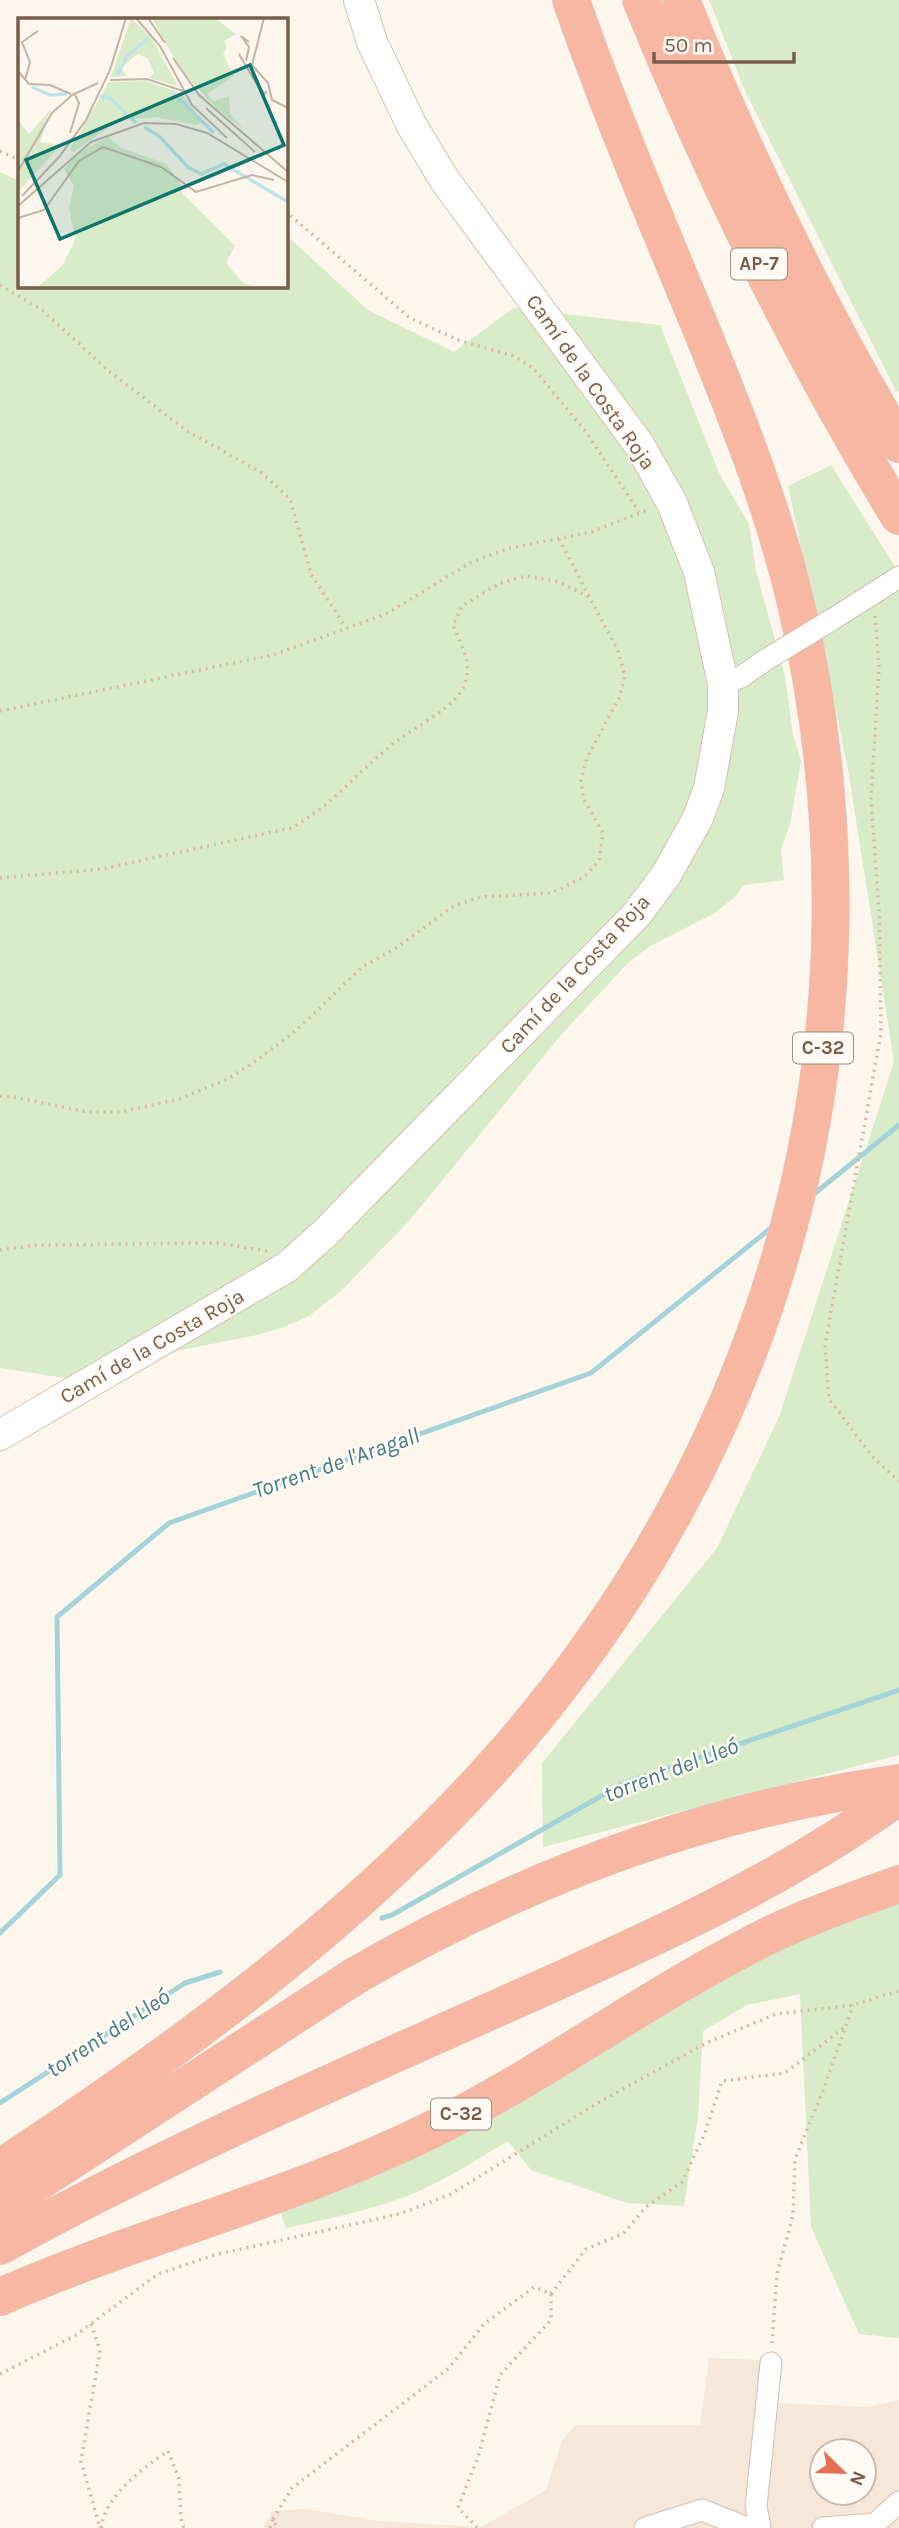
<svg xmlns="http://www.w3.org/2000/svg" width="899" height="2528" font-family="Karla,sans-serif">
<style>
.residential{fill:#f5e8da;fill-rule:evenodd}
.green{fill:#d8ecc9}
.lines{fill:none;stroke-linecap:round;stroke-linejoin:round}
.stream{stroke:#a5d3da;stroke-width:5}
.street-casing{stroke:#d1beb0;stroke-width:23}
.secondary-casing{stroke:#d6c0b0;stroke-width:32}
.highway-casing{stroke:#dad1cd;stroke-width:38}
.path{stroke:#d9b8a5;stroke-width:3.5;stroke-dasharray:2 5;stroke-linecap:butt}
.street{stroke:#fff;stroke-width:21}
.secondary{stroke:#fff;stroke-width:30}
.highway{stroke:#f7b7a3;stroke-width:37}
.street-bridge-casing{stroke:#d1beb0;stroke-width:23;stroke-linecap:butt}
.street-bridge{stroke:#fff;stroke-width:21}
.labels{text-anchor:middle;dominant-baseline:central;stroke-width:5;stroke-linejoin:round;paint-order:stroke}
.shield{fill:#fffaf3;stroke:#a28b7f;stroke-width:2}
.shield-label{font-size:19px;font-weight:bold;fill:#7a5c4d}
.street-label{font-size:21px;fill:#7a5c4d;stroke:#fffaf3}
.water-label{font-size:23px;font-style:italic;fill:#437c86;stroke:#fffaf3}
.inset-river{fill:none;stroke:#bfe3e8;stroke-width:3.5}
.inset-road{fill:none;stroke:#c5b3a7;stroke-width:2}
.view{fill:#0f766e;fill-opacity:0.15;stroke:#0f766e;stroke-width:3.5}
.inset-edge{fill:none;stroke:#7a5c4d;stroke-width:3.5}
</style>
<rect width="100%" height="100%" fill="#fdf6ec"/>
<!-- residential -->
<path class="residential" d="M 709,2358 L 763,2360 L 777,2403 L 867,2407 L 899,2400 L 899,2528 L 263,2528 L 272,2511 L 305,2509 L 379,2521 L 481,2527 L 546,2490 L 562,2441 L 575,2425 L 700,2425 ZM 822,2451 L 864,2451 L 864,2493 L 822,2493 Z"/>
<!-- green -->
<g class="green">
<polygon points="709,0 899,0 899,390 897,393 746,93"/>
<polygon points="0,172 19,181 19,285 285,285 285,234 368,310 454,352 513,308 660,325 719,473 749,524 756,571 785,676 793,735 801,761 790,824 781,849 784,880 744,885 735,897 713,914 650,946 628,963 561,1035 409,1221 341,1291 309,1316 284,1327 257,1335 186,1349 78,1380 0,1368"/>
<polygon points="831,465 899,573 899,1755 543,1847 542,1763 717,1548 779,1417 894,1062 848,769 788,486"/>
<path d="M 899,1902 L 899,2338 L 859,2334 L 811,2227 L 800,1994 L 747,2005 L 703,2031 L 698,2117 L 684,2206 L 627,2203 L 531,2170 L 508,2141 C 476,2160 443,2182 407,2196 C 368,2211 327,2219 286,2228 L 279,2209 L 421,2156 L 743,1963 Z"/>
</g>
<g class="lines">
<!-- stream -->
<g class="stream">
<polyline points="809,1198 899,1125"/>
<polyline points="382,1918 392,1915 624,1783 899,1690"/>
<polyline points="0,1933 60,1875 57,1617 169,1523 591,1373 771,1228"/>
<polyline points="0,2103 185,1983 220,1972"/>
</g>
<defs>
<g id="street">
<polyline points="833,619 899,577"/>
<polyline points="723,684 741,677 767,659"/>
<polyline points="875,2524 899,2502"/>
<polyline points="645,2528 702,2510 747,2528"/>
<polyline points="760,2528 756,2506 771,2363"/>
<polyline points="823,2528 875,2524"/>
</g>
<polyline id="secondary" points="0,1435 287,1267 324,1234 637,914 666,875 698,818 709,788 723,711 723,684 699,572 672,503 640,446 444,179 411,124 372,42 359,0"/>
<g id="highway">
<path d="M 641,0 C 714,179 798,351 899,516"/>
<path d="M 681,0 C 743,153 815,302 899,444"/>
<path d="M 0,2168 C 176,2052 351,1925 493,1767 C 781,1446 893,1030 797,608 C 775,513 739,422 702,331 C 657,222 610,112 571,0"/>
<path d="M 0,2207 L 355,1976 C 524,1878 705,1810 899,1783"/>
<path d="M 0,2246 C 162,2156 332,2082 502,2006 C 639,1945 777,1885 899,1796"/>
<path d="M 0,2297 C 141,2235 294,2198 433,2129 C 546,2073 648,1996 762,1939 C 805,1917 853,1901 899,1884"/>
</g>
</defs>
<!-- street casing -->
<use href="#street" class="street-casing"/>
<!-- secondary casing -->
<use href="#secondary" class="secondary-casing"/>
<!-- highway casing -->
<use href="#highway" class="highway-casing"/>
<!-- path -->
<g class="path">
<polyline points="0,151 19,160"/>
<polyline points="285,211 410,318 458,340 514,356 533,368 586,432 639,512"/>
<polyline points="0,285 42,310 110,372 187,431 262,473 290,499 311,574 346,628"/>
<polyline points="875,616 879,667 871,799 879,911 881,1033 825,1345 829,1399 872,1456 899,1481"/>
<polyline points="0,711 273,655 386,614 470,563 506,549 591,532 650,509"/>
<path d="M 0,878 L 102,869 L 291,828 C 332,806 361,768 398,740 C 416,727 456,706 464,686 C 473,661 462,648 453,625 L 462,606 L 500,583 L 527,576 L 559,582 L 589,597"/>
<polyline points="0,1096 13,1097 88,1112 121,1112 179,1099 228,1079 256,1061 298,1029 362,967 396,948 452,907 480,897 552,893 584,877 599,861 603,833 583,798 581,780 587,758 619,698 625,676 618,651 559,539"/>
<polyline points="0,1250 37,1245 219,1243 267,1251"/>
<polyline points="551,2294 586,2249 623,2234 646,2207 682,2182 705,2133 722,2081 785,2073 846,2026"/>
<polyline points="91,2324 100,2350 81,2461 100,2528"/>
<polyline points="772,2343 777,2274 793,2215 795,2159 824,2088 853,2005"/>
<polyline points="0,2374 76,2335 158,2274 214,2255 399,2214 451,2194 596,2104 708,2042 776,2014 853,2005 899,1991"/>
<polyline points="273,2519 292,2488 449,2368 484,2324 534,2287 551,2294 551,2320 500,2375 479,2454 458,2508 478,2528"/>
<path d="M 101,2528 C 105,2496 143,2468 168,2451 L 179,2479 L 181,2519 L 184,2528"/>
<polyline points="270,2528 273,2519 277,2528"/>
</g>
<!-- street -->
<use href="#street" class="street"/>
<!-- secondary -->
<use href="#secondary" class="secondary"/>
<!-- highway -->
<use href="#highway" class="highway"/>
<defs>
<polyline id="street-bridge" points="767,659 833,619"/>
</defs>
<!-- street-bridge casing -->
<use href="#street-bridge" class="street-bridge-casing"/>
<!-- street-bridge -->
<use href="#street-bridge" class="street-bridge"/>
</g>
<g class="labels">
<!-- shield labels -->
<g class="shield">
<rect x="731" y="248.5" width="56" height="31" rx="5"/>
<rect x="793" y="1032.5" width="60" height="31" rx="5"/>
<rect x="431" y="2098.5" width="60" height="31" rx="5"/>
</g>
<g class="shield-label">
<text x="759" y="264">AP-7</text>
<text x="823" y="1048">C-32</text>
<text x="461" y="2114">C-32</text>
</g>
<!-- street labels -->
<g class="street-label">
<text transform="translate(591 382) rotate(55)">Camí de la Costa Roja</text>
<text transform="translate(575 974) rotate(-47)">Camí de la Costa Roja</text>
<text transform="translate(152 1346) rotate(-30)">Camí de la Costa Roja</text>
</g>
<!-- water labels -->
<g class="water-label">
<text transform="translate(336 1463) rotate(-19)">Torrent de l'Aragall</text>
<text transform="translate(671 1770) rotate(-21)">torrent del Lleó</text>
<text transform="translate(108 2033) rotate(-33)">torrent del Lleó</text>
</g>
</g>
<!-- overview -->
<g transform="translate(18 18)">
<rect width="270" height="270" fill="#fdf6ec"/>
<path d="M 113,0 L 134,21 L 160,68 L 131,60 L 136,55 L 130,41 L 120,36 L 103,50 L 109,58 L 93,59 ZM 134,0 L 197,0 L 218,16 L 206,23 L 209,30 L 205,36 L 216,58 L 189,76 L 195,83 L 211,78 L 212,96 L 228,113 L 198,90 L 162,51 ZM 127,63 L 163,75 L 185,104 L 178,107 L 138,99 L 102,102 L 55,134 L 52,131 L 91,64 ZM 33,91 L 22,124 L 43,127 L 0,174 L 0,102 L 11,116 ZM 90,119 L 104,130 L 148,146 L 161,162 L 164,175 L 217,228 L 208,245 L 225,265 L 240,269 L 20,269 L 44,248 L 57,222 L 51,190 L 56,168 L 46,151 L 60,135 Z" fill="#d8ecc9"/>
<path class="inset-river" d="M 99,58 L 109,38 L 130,20M 14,69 L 32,77 L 49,76M 154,74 L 196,115M 82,78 L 92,80 L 118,105M 126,109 L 141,118 L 170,149 L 183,156 L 206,146 L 270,184"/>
<path class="inset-road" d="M 118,0 L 142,28 L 174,87 L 209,120M 130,0 L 147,25M 221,36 L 238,65 L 247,76 L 249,73M 155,40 L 181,77 L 270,154M 228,43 L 231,29 L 223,18 L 231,24M 234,47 L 250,65 L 254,82 L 270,90M 234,47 L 246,0M 0,53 L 11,66 L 32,67 L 53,76M 7,62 L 12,44 L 4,24 L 20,13M 92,62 L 129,61 L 165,73M 188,90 L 237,134M 52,115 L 61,85 L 57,77M 0,153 L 34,95 L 54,77 L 80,65M 4,178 L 41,139 L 68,102 L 92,52 L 108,0M 0,188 L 73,124 L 126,105 L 158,106 L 189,115 L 270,164M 0,200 L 26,192 L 61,143 L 85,129 L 143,149 L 178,174 L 234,157 L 256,162"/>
<path class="view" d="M 232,47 L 266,127 L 42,221 L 8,142 Z"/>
<rect width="270" height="270" class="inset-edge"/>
</g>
<!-- north arrow -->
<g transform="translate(843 2472) rotate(113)"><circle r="33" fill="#fffaf3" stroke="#cabbb1" stroke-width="2"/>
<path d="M0-5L12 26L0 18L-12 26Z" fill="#e76f51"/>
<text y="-10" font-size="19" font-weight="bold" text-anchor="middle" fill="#7a5c4d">N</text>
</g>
<!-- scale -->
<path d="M654 52v10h140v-10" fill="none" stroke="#7a5c4d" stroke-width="3.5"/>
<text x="664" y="52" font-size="21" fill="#7a5c4d" stroke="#fffaf3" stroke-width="5" paint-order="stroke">50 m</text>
</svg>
